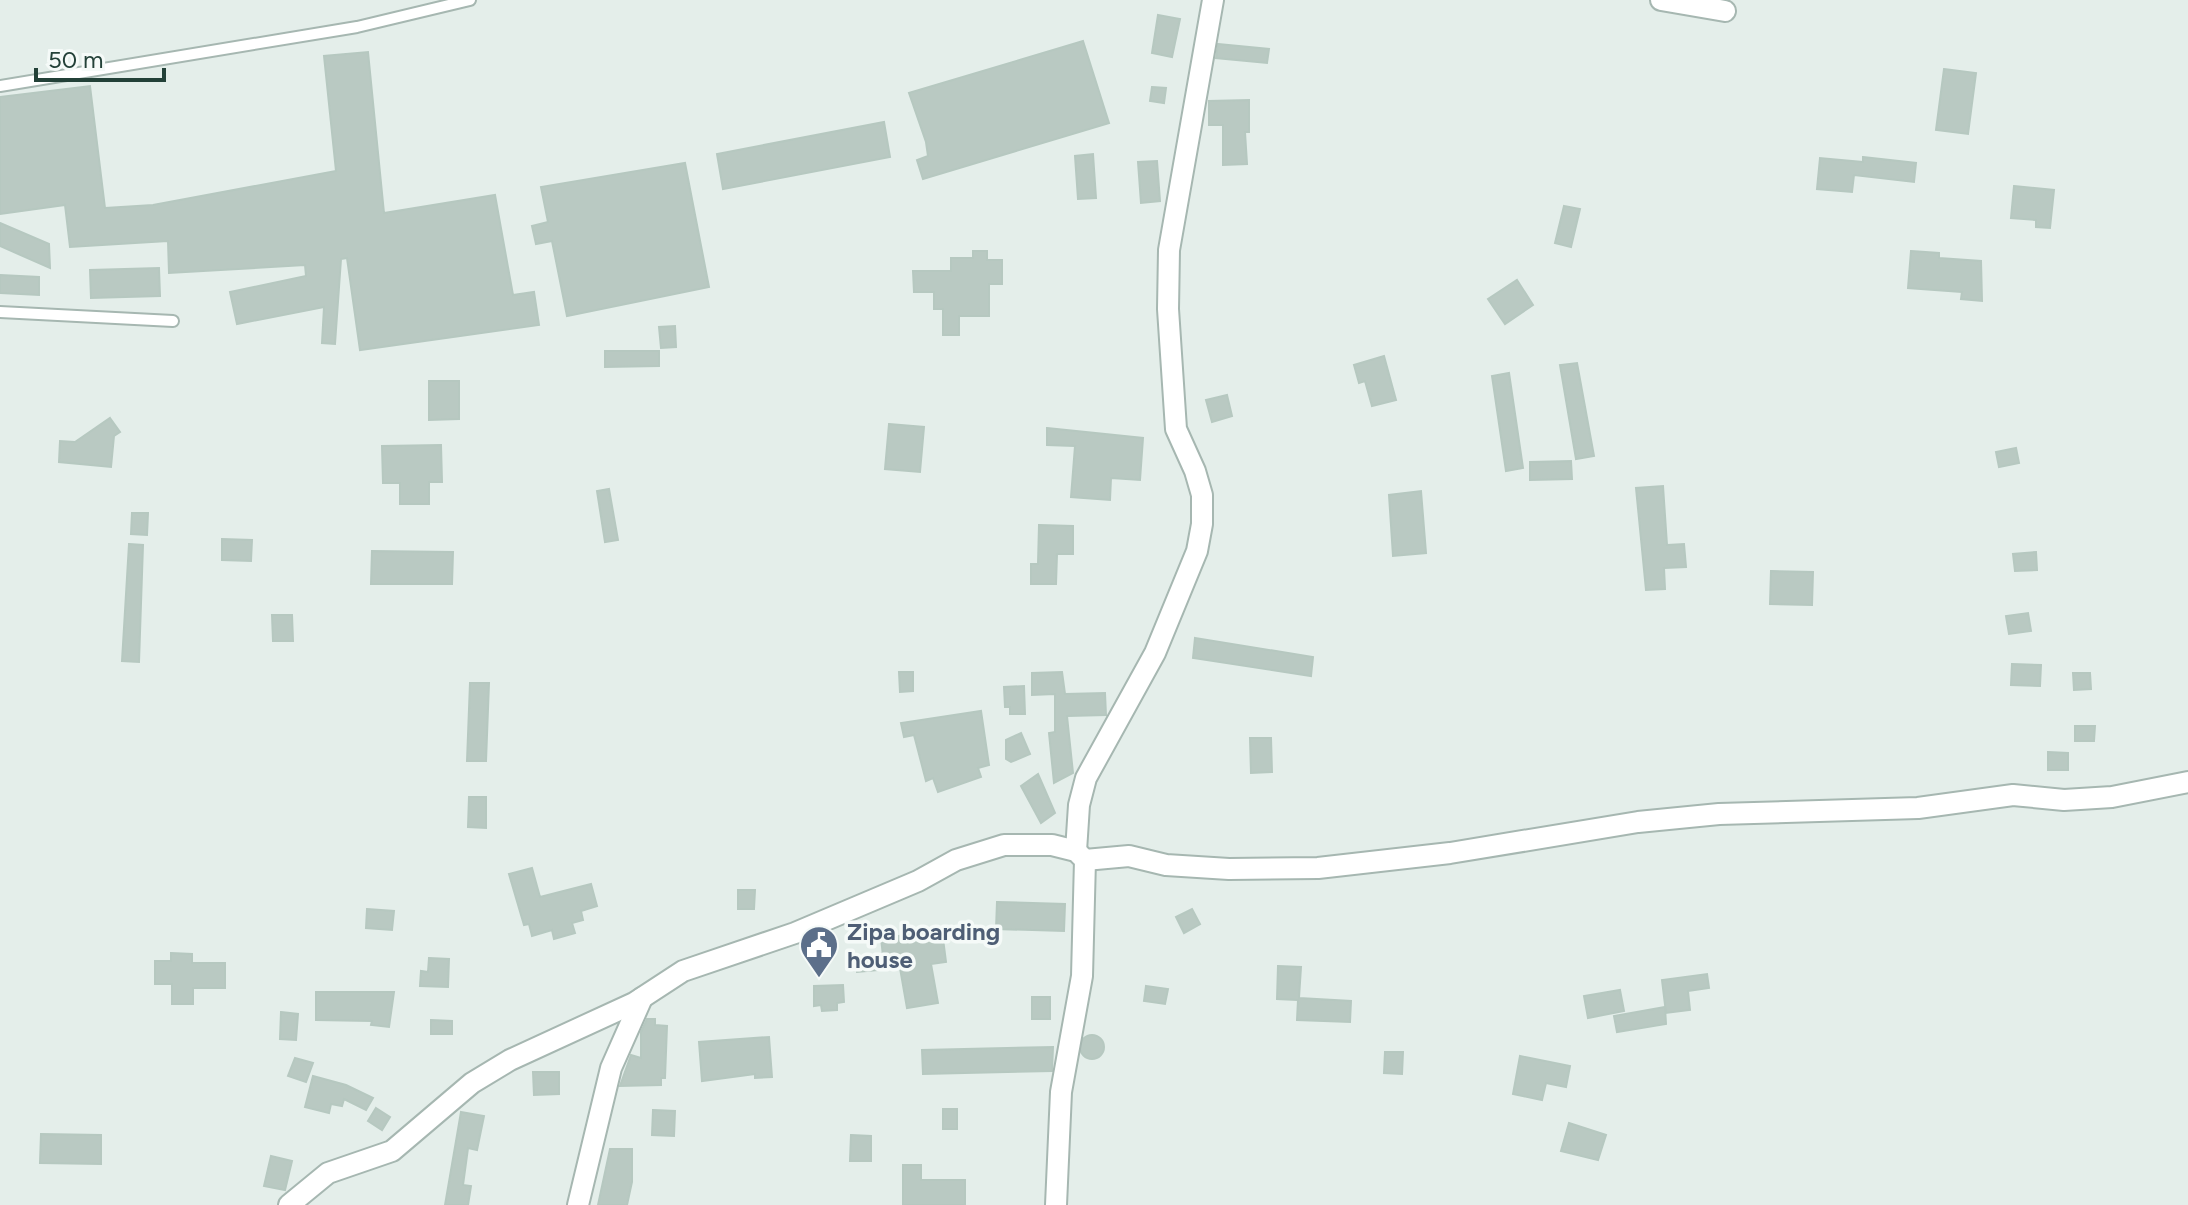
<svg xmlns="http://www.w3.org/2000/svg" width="2188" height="1205" font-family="Figtree,sans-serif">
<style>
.building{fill:#b9c9c2;stroke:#b6c8c0;stroke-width:2}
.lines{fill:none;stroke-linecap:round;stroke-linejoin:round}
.service-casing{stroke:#a6b7b1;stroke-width:14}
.minor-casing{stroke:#a6b7b1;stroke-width:24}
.service{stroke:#fff;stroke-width:10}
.minor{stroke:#fff;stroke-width:20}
.labels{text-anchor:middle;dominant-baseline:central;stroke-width:7;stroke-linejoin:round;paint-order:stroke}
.service-label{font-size:24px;font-weight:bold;fill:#4e5e75;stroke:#f5faf8;text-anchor:start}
</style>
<rect width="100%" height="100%" fill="#e4eeea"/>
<!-- building -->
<g class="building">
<polygon points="1158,15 1180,19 1172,57 1152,53"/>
<polygon points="1083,41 1109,123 923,179 917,160 928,156 926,142 909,93"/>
<polygon points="1218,44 1269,49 1267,63 1216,58"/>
<polygon points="368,52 384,213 495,195 513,295 534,292 539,325 360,350 347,258 341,259 335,344 322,343 324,307 237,324 230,292 306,276 305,265 169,273 168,241 70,247 65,205 0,214 0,97 90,86 105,208 153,205 336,171 324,56"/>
<polygon points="1944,69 1976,73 1968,134 1936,130"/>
<polygon points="1152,87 1166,88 1164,103 1150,101"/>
<polygon points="1249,100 1249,132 1245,132 1247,164 1223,165 1223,125 1209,125 1209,101"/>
<polygon points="884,122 890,157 723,189 717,154"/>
<polygon points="1093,154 1096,198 1078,199 1075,156"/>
<polygon points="1863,157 1916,163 1914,182 1854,175 1852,192 1817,189 1820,158 1863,162"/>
<polygon points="1157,161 1160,201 1141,203 1138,162"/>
<polygon points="685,163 709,287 567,316 552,241 536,244 532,226 548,222 541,187"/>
<polygon points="2014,186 2054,190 2050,228 2036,227 2036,220 2011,218"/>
<polygon points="1564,206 1580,209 1571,247 1555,243"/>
<polygon points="0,223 49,244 50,268 0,246"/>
<polygon points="973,251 987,251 987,260 1002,260 1002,284 989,284 989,316 959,316 959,335 943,335 943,309 934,309 934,292 914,292 913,271 951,271 951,258 973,258"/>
<polygon points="1911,251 1939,253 1939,258 1981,261 1982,301 1961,299 1962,292 1908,288"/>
<polygon points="159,268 160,296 91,298 90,270"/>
<polygon points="0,275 39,277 39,295 0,293"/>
<polygon points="1517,280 1533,305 1505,324 1488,299"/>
<polygon points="675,326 676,347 661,348 659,327"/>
<polygon points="605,351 659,351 659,366 605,367"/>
<polygon points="1384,356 1396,400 1372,406 1365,381 1359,383 1354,365"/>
<polygon points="1577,363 1594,456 1576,459 1560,365"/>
<polygon points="1509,373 1523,468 1506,471 1492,376"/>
<polygon points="429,381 459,381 459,419 429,420"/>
<polygon points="1227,395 1232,416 1212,422 1206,400"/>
<polygon points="110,418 120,432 114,436 111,467 59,462 60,441 75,442"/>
<polygon points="889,424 924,427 920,472 885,469"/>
<polygon points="1047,428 1143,438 1140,480 1111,478 1110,500 1071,497 1075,446 1047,445"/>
<polygon points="441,445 442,482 429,482 429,504 400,504 400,483 383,483 382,446"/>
<polygon points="2016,448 2019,463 1999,467 1996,452"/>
<polygon points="1571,461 1572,479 1530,480 1530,462"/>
<polygon points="1663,486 1667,545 1684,544 1686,567 1664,568 1665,589 1646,590 1636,488"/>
<polygon points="609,489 618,540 605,542 597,491"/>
<polygon points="1421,491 1426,553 1393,556 1389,495"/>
<polygon points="132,513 148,513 147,535 131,534"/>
<polygon points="1039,525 1073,526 1073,554 1057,554 1056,584 1031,584 1031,564 1038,564"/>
<polygon points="222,539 252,540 251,561 222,560"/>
<polygon points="129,544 143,545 139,662 122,661"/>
<polygon points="372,551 453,552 452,584 371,584"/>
<polygon points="2036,552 2037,570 2015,571 2013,554"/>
<polygon points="1771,571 1813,572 1812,605 1770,604"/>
<polygon points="2028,613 2031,631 2009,634 2006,616"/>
<polygon points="272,615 292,615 293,641 273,641"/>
<polygon points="1195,638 1313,657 1311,676 1193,658"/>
<polygon points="2012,664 2041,665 2040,686 2011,685"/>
<polygon points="899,672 913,672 913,691 900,692"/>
<polygon points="1062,672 1065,694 1105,693 1106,715 1067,716 1073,773 1054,783 1049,733 1055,732 1055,694 1032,695 1032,673"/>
<polygon points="2073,673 2090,673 2091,689 2074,690"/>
<polygon points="470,683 489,683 486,761 467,761"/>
<polygon points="1024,686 1025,714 1010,714 1010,707 1005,707 1004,687"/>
<polygon points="981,711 989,765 978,768 981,777 938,792 933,778 926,781 914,735 904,737 901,723"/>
<polygon points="2075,726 2095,726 2094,741 2075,741"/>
<polygon points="1021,733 1030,754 1011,762 1006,759 1006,740"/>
<polygon points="1250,738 1271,738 1272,772 1251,773"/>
<polygon points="2048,752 2068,753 2068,770 2048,770"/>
<polygon points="1038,774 1055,813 1041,823 1021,786"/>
<polygon points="469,797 486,797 486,828 468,827"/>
<polygon points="532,868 540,897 591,884 597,906 581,911 583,920 572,923 575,933 554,939 552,930 532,936 529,924 524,925 509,874"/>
<polygon points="738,890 755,890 754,909 738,909"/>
<polygon points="997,902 1065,904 1064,931 996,929"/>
<polygon points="367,909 394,911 392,930 366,928"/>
<polygon points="1192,909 1200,924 1184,933 1176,917"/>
<polygon points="942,931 946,962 931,964 938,1003 907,1008 900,968 857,972 855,959 883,956 881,938"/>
<polygon points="171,953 192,954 192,963 225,963 225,988 193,988 193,1004 172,1004 172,984 155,984 155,961 171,961"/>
<polygon points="429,958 449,959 448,987 420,986 421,971 428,972"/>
<polygon points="1278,966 1301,967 1299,998 1351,1001 1350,1022 1297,1020 1298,1000 1277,999"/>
<polygon points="1707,974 1709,988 1688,991 1690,1010 1666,1013 1662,980"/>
<polygon points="843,985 844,1002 837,1003 837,1010 822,1011 821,1005 814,1006 814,986"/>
<polygon points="1146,986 1168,989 1165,1004 1144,1001"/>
<polygon points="1620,990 1624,1011 1588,1018 1584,996"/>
<polygon points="316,992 394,992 389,1027 371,1025 372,1021 316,1020"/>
<rect x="1032" y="997" width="18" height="22"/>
<polygon points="1665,1007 1666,1024 1617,1032 1614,1016"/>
<polygon points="281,1012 298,1014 296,1040 280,1039"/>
<polygon points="647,1019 655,1019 655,1025 667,1026 665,1078 661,1078 661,1085 620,1086 631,1055 641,1058 641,1032"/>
<polygon points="431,1020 452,1021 452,1034 431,1034"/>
<circle cx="1092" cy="1047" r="12"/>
<polygon points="769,1037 772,1077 755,1078 755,1074 702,1081 699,1042"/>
<polygon points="1053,1047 1052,1071 923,1074 922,1050"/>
<polygon points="1385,1052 1403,1052 1402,1074 1384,1073"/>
<polygon points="1520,1056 1570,1066 1566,1087 1546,1083 1542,1100 1513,1094"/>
<polygon points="295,1058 313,1063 306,1082 288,1076"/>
<polygon points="533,1072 559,1072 559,1094 534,1095"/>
<polygon points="313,1076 346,1085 373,1098 366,1110 344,1099 342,1106 331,1104 329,1113 305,1107"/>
<polygon points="376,1108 390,1117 382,1130 368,1121"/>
<rect x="943" y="1109" width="14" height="20"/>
<polygon points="653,1110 675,1111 674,1136 652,1135"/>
<polygon points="461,1112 484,1116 477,1150 468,1148 463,1185 471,1186 468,1205 445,1205"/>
<polygon points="1569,1123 1606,1135 1598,1160 1561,1151"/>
<polygon points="41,1134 101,1135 101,1164 40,1163"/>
<polygon points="851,1135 871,1136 871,1161 850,1161"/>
<polygon points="610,1149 632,1149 632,1182 627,1205 598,1205"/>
<polygon points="271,1156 292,1161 285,1190 264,1186"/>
<polygon points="903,1165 921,1165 921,1180 965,1180 965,1205 903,1205"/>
</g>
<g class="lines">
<defs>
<g id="service">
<polyline points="0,86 357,27 470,0"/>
<polyline points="0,312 173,321"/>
</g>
<g id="minor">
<polyline points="1661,0 1725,11"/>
<polyline points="1076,851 1079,805 1086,778 1155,653 1197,551 1202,524 1202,495 1195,471 1176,429 1168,309 1169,250 1213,0"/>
<polyline points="1085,860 1129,856 1166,865 1229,869 1318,868 1450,853 1638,822 1719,814 1918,808 2013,795 2064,800 2112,797 2188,782"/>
<polyline points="289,1205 328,1173 392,1151 472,1083 510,1060 634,1003 683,971 795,933 918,881 956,860 1004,845 1052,845 1076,851 1085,860 1082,976 1061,1092 1056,1205"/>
<polyline points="578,1205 611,1068 642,998"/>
</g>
</defs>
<!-- service casing -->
<use href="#service" class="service-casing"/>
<!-- minor casing -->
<use href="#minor" class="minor-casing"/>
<!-- service -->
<use href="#service" class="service"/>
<!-- minor -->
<use href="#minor" class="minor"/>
</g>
<!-- icons -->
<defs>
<symbol id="civic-pin" viewBox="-11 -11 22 30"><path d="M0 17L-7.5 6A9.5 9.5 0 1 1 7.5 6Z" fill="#5c6f8a" stroke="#f5faf8"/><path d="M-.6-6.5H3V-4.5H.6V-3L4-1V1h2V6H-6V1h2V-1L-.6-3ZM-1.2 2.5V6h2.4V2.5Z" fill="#fff"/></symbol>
</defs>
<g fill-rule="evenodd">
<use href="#civic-pin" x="797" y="923" width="44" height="60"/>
</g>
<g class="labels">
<!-- service labels -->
<g class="service-label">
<text x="847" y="931">Zipa boarding<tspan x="847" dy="28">house</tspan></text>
</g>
</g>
<!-- scale -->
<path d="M36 68v12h128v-12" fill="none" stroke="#234138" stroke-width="4"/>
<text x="48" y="68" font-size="24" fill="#234138" stroke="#f5faf8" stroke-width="6" paint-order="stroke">50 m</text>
</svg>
